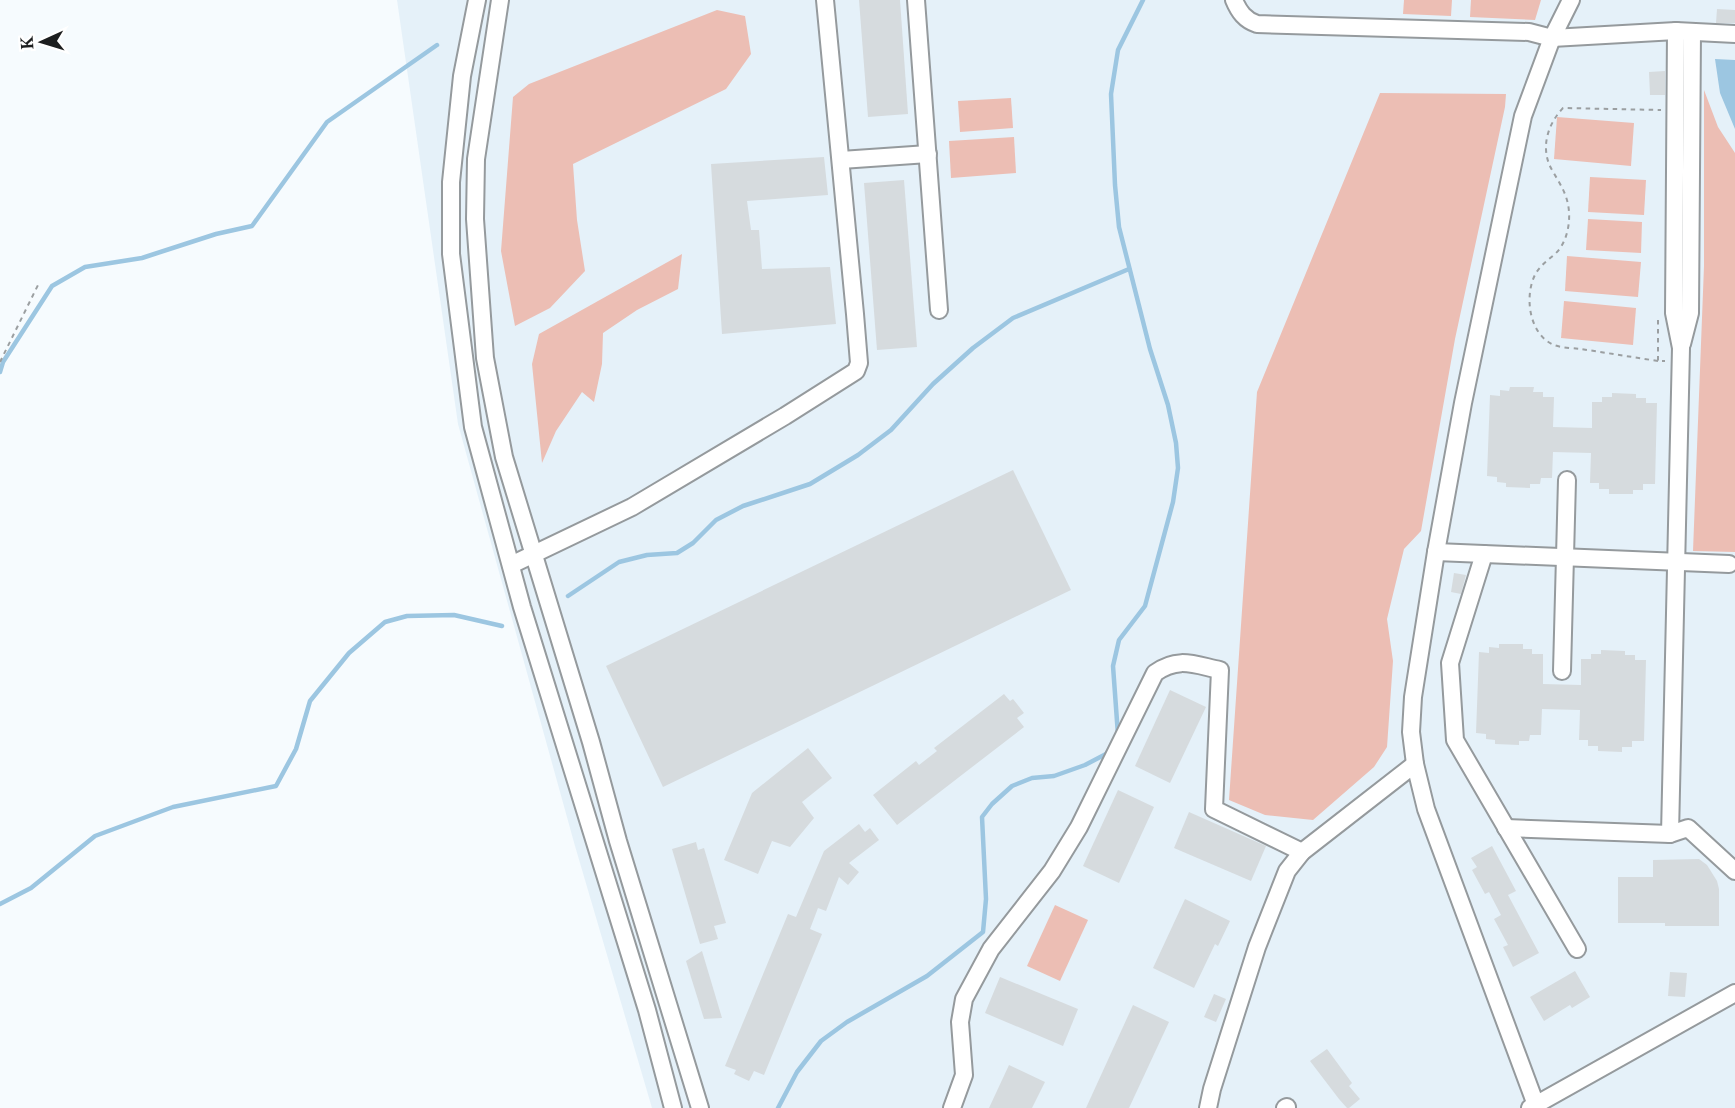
<svg xmlns="http://www.w3.org/2000/svg" width="1735" height="1108" font-family="'Libre Baskerville',serif">
<style>
.built{fill:#e5f1f9}
.green{fill:#ecbeb4}
.water{fill:#9cc6e1}
.lines{fill:none;stroke-linecap:round;stroke-linejoin:round}
.stream{stroke:#9cc6e1;stroke-width:4.5}
.building{fill:#d6dbde}
.minor-casing{stroke:#959a9d;stroke-width:20}
.path{stroke:#9b9fa1;stroke-width:2;stroke-dasharray:4.5 4.5;stroke-linecap:butt}
.minor{stroke:#fff;stroke-width:16}
</style>
<rect width="100%" height="100%" fill="#f6fbfe"/>
<!-- built -->
<polygon class="built" points="397,0 1735,0 1735,1108 652,1108 575,846 458,424"/>
<!-- green -->
<g class="green">
<polygon points="1404,0 1452,0 1451,16 1403,14"/>
<polygon points="1471,0 1541,0 1535,20 1470,17"/>
<polygon points="717,10 745,16 751,54 726,89 573,164 577,220 585,271 550,308 515,326 501,251 513,97 529,84"/>
<polygon points="1704,90 1718,127 1735,153 1735,552 1693,551 1704,266"/>
<polygon points="1380,93 1506,94 1505,107 1455,339 1421,531 1404,549 1387,619 1393,661 1387,747 1374,767 1313,820 1265,815 1229,800 1257,392"/>
<polygon points="1011,98 1013,128 960,132 958,101"/>
<polygon points="1557,117 1634,123 1631,166 1554,159"/>
<polygon points="1014,137 1016,173 951,178 949,141"/>
<polygon points="1590,177 1646,180 1644,215 1588,212"/>
<polygon points="1588,219 1642,222 1641,253 1586,250"/>
<polygon points="682,254 678,289 637,310 603,333 602,364 594,402 582,392 556,431 542,463 532,364 539,334"/>
<polygon points="1567,256 1641,262 1638,297 1565,291"/>
<polygon points="1564,301 1636,308 1633,345 1561,338"/>
<polygon points="1055,905 1088,920 1060,981 1027,966"/>
</g>
<!-- water -->
<polygon class="water" points="1715,59 1735,60 1735,129 1720,93"/>
<g class="lines">
<!-- stream -->
<g class="stream">
<polyline points="0,372 3,362 52,286 85,267 142,258 216,234 252,226 327,122 437,45"/>
<polyline points="568,596 619,562 647,555 677,553 693,543 716,520 743,506 810,484 858,455 891,430 933,384 973,348 1013,318 1129,269"/>
<polyline points="1118,735 1113,666 1119,640 1145,606 1173,502 1178,468 1176,443 1168,405 1150,349 1119,227 1115,185 1111,94 1118,50 1143,0"/>
<polyline points="0,904 31,888 95,836 173,807 276,786 296,749 310,701 349,653 385,622 407,616 454,615 502,626"/>
<polyline points="778,1108 797,1072 821,1041 847,1022 927,976 983,932 986,899 982,817 992,804 1012,786 1032,778 1054,776 1085,765 1106,754 1109,750"/>
</g>
</g>
<!-- building -->
<g class="building">
<polygon points="859,0 900,0 908,114 868,117"/>
<polygon points="1717,9 1735,10 1735,23 1716,23"/>
<polygon points="1665,71 1665,95 1650,95 1649,72"/>
<polygon points="824,157 828,195 747,201 751,230 759,230 762,269 830,267 836,324 722,334 711,164"/>
<polygon points="904,180 917,347 877,350 864,183"/>
<polygon points="1510,387 1534,387 1533,392 1543,392 1543,397 1554,397 1553,427 1592,428 1592,402 1602,402 1602,397 1612,397 1612,393 1636,394 1636,398 1646,398 1646,403 1657,403 1655,484 1643,484 1643,490 1633,490 1633,494 1609,494 1609,489 1599,489 1599,483 1590,483 1591,453 1553,452 1552,478 1541,478 1540,484 1530,484 1530,488 1506,487 1506,483 1497,482 1497,477 1487,476 1490,395 1500,396 1500,390 1509,391"/>
<polygon points="1013,470 1071,590 663,787 606,666"/>
<polygon points="1454,573 1466,575 1461,594 1451,592"/>
<polygon points="1499,644 1523,644 1523,649 1532,649 1532,654 1543,654 1543,684 1581,685 1581,659 1591,659 1591,654 1601,654 1601,650 1625,651 1625,655 1635,655 1635,660 1646,660 1644,741 1632,741 1632,747 1622,747 1622,752 1598,751 1598,746 1588,746 1588,740 1579,740 1580,710 1542,709 1541,735 1530,735 1529,741 1519,741 1519,745 1495,744 1495,740 1486,739 1486,734 1476,733 1479,652 1489,653 1489,647 1499,648"/>
<polygon points="1170,690 1206,707 1170,783 1135,766"/>
<polygon points="1004,694 1010,701 1013,699 1024,713 1017,718 1024,727 897,825 873,795 916,761 919,765 937,751 934,748"/>
<polygon points="808,748 832,778 802,802 814,818 790,847 772,841 758,874 724,860 752,793"/>
<polygon points="1118,790 1154,807 1119,883 1083,866"/>
<polygon points="1189,812 1266,846 1251,881 1174,848"/>
<polygon points="859,824 865,832 870,828 879,840 849,863 859,872 848,885 839,877 826,911 818,908 810,929 822,934 764,1075 754,1071 749,1081 734,1074 736,1070 725,1066 788,914 796,917 824,851"/>
<polygon points="696,842 698,850 704,848 726,923 714,926 718,939 700,944 672,849"/>
<polygon points="1492,846 1516,891 1508,895 1539,953 1513,967 1503,947 1508,945 1494,919 1501,915 1489,892 1485,894 1472,870 1477,867 1471,858"/>
<polygon points="1699,859 1707,865 1717,881 1719,889 1719,926 1665,926 1665,923 1618,923 1618,877 1653,877 1653,860"/>
<polygon points="1185,899 1230,921 1218,946 1215,944 1194,988 1153,968"/>
<polygon points="702,951 722,1018 704,1019 686,961"/>
<polygon points="1575,971 1590,997 1572,1008 1570,1005 1544,1021 1530,997"/>
<polygon points="1670,972 1687,973 1685,997 1668,996"/>
<polygon points="1000,977 1078,1009 1063,1046 985,1013"/>
<polygon points="1214,994 1226,999 1216,1022 1204,1017"/>
<polygon points="1133,1005 1169,1022 1129,1108 1086,1108"/>
<polygon points="1327,1049 1352,1083 1349,1086 1360,1099 1349,1108 1347,1108 1339,1099 1310,1061"/>
<polygon points="1009,1065 1045,1082 1032,1108 989,1108"/>
</g>
<g class="lines">
<defs>
<g id="minor">
<polyline points="477,0 462,76 451,182 451,254 473,427 522,607 647,1010 673,1108"/>
<polyline points="500,0 476,159 475,219 485,358 504,457 591,742 618,841 700,1108"/>
<polyline points="916,0 939,310"/>
<path d="M 1234,0 C 1239,12 1245,20 1257,24 L 1529,32 L 1552,38 L 1676,31 L 1735,34"/>
<polyline points="841,160 928,154"/>
<polyline points="1682,344 1690,313 1692,32"/>
<polyline points="1436,552 1729,564"/>
<polyline points="1484,554 1450,663 1455,740 1577,949"/>
<polyline points="511,565 632,507 785,416 856,371 859,363 855,314 825,0"/>
<polyline points="1562,671 1567,480"/>
<polyline points="1506,828 1670,834 1688,828 1735,871"/>
<polyline points="1670,834 1681,348 1674,313 1676,31"/>
<polyline points="1536,1105 1426,809 1415,764 1411,732 1413,697 1436,552 1463,403 1523,116 1552,38 1571,0"/>
<path d="M 952,1108 L 964,1075 L 960,1022 L 964,999 L 991,949 L 1052,871 L 1079,827 L 1155,673 C 1178,656 1195,665 1220,670 L 1214,809 L 1302,852"/>
<polyline points="1208,1108 1212,1089 1257,947 1287,871 1302,852 1415,764"/>
<polyline points="1285,1108 1287,1107"/>
<polyline points="1530,1108 1735,993"/>
</g>
</defs>
<!-- minor casing -->
<use href="#minor" class="minor-casing"/>
<!-- path -->
<g class="path">
<polyline points="1658,320 1658,361 1665,361"/>
<path d="M 1658,361 C 1632,357 1607,353 1581,349 C 1573,348 1562,348 1554,345 C 1528,334 1524,294 1536,273 C 1541,265 1548,260 1555,254 C 1566,244 1570,226 1569,212 C 1568,195 1560,184 1552,170 C 1540,149 1547,125 1563,108 L 1661,110"/>
<polyline points="0,362 39,283"/>
</g>
<!-- minor -->
<use href="#minor" class="minor"/>
</g>
<!-- north arrow -->
<g transform="translate(42 42) rotate(266)" stroke="#ffffff" stroke-width="4.5" paint-order="stroke">
<path d="M0-4.5L10 22L0 15L-10 22Z" fill="#1c1e1f"/>
<text y="-9" font-size="16" font-weight="bold" text-anchor="middle" fill="#1c1e1f">K</text>
</g>
</svg>
